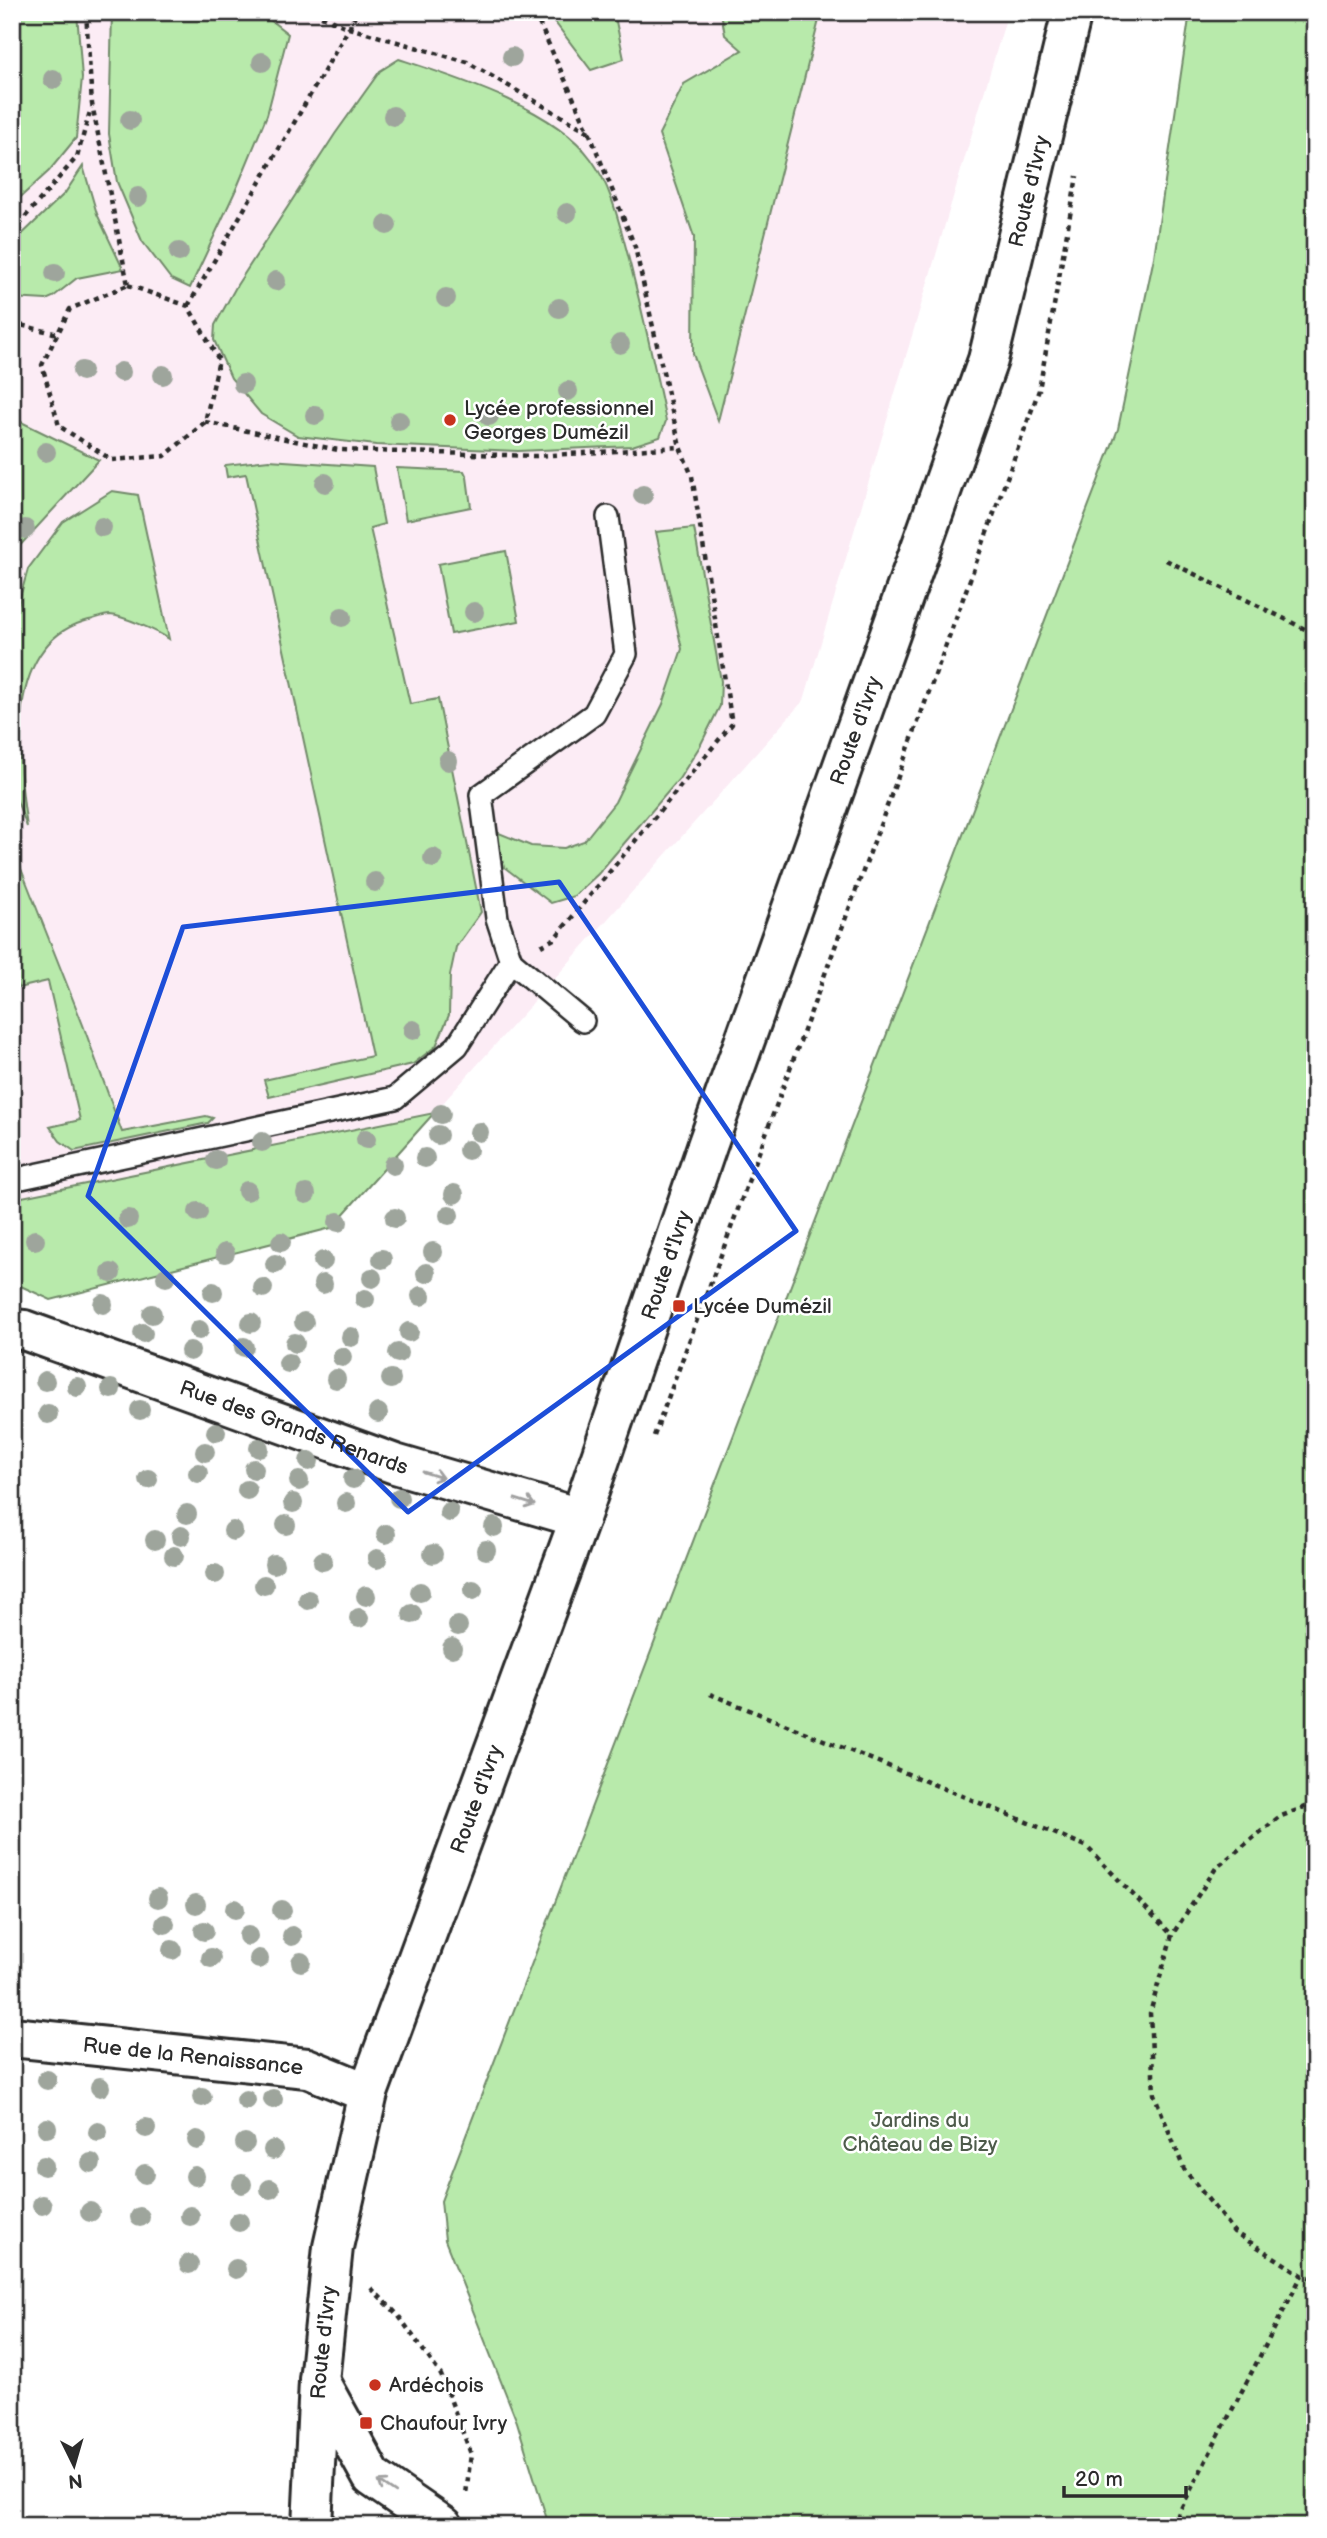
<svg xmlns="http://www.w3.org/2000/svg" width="1327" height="2538" font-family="'Balsamiq Sans',sans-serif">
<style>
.built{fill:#fcecf5}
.green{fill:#b8eaab;stroke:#728a6b;stroke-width:2}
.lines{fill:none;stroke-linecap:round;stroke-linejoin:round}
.service-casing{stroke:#2b2b2b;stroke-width:26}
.minor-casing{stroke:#2b2b2b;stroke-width:44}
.tertiary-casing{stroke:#2b2b2b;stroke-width:44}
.path{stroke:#2b2b2b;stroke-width:4.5;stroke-dasharray:5 5;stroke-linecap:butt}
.service{stroke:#fff;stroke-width:21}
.minor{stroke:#fff;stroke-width:38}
.tertiary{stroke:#fff;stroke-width:38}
.tree{fill:#9ea59c}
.oneway{stroke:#a0a0a0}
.marked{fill:none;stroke:#1d4ed8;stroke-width:5;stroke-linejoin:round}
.poi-dot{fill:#c8321e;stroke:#fff;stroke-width:2.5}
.labels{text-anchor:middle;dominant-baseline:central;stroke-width:5;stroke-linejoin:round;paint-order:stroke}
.street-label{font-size:21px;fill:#2b2b2b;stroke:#fff}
.poi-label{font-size:21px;fill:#2b2b2b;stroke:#fff;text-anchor:start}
.park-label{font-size:21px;fill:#4e5b4b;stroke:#fff}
</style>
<rect width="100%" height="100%" fill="#fff"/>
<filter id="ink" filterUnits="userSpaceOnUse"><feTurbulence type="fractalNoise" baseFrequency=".0143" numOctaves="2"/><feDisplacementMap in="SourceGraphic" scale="14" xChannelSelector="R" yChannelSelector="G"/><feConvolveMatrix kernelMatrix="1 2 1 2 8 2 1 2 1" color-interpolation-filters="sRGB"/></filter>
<g filter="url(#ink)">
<!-- built -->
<polygon class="built" points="12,12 1008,12 804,700 331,1228 51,1300 12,1282"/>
<!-- green -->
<g class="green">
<polygon points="12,12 77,12 82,78 76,138 49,171 12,205"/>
<polygon points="112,12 260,12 288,34 267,115 238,185 190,288 171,279 142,241 117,182 109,134"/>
<polygon points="551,12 614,12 624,59 591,70 554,21"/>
<polygon points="721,12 821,12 718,421 693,354 694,237 659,134 684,84 742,50 725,35"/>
<polygon points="1190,12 1315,12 1315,2526 549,2526 517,2422 445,2240 441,2201 1118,429 1154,257"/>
<path d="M 399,59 C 457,78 554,108 591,159 C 610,185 618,218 626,248 C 641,305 654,363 666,421 L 660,437 L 632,446 L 518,451 L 376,445 L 298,436 L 261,414 L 231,378 L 214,340 L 215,325 L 237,285 L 335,134 L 380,71 Z"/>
<polygon points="83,166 97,214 123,269 77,278 53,297 46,300 12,298 12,244 65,193"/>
<polygon points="13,418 99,460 14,552 12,556"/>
<polygon points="269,460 373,467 384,524 370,528 410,704 438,699 481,912 456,947 450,975 449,1015 436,1046 413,1064 269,1097 264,1080 372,1056 246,474 227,477 225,465"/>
<polygon points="397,468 464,471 467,477 471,507 406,520"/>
<path d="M 112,491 L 138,495 L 169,639 C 157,631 124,616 110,615 C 103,615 95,619 89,620 C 3,641 17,762 27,827 L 12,788 L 12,626 L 28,569 L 63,522 Z"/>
<polygon points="694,528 721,681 720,706 700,746 679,779 598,874 574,896 551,903 504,867 494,831 531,846 564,848 584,841 615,802 663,704 682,649 656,532"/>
<polygon points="506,551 519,621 451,634 438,564"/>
<polygon points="12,846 83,1025 122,1132 206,1116 213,1118 208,1123 74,1151 60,1141 50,1127 80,1120 48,981 18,988 12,960"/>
<polygon points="434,1113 331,1228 51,1300 12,1282 12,1199"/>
</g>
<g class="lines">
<defs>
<g id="service">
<polyline points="511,961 497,918 481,795 594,714 626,654 608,517"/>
<polyline points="12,1180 395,1098 457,1046 511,961 583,1021"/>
</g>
<g id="minor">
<path id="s1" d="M 12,1329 L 24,1330 L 395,1464 L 580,1518"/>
<path id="s2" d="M 12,2037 L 307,2068 L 368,2093"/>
<polyline points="319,2381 372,2477 443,2526"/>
</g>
<g id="tertiary">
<path id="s3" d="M 312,2526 L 319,2381 L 333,2247 L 368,2093 L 580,1518 L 707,1146 L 988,360 L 1072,12"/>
</g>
</defs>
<!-- service casing -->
<use href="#service" class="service-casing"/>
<!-- minor casing -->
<use href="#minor" class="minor-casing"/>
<!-- tertiary casing -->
<use href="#tertiary" class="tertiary-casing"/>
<!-- path -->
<g class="path">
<polyline points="86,12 92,104 128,285"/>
<polyline points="312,12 349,28 357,12"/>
<polyline points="12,232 77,157 91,108"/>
<polygon points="128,285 188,306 219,360 205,422 165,456 112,460 59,426 42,365 70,309"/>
<polyline points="188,306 349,28 467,62 589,132 534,12"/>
<polyline points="12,323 58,334"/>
<polyline points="205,422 338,450 536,456 680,447"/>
<polyline points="1166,560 1315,634"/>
<polyline points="541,946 554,939 732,724 692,476 680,447 635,247 589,132"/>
<polyline points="654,1436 899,774 1039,390 1077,176"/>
<polyline points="710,1694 1086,1846 1172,1935"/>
<polyline points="1315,1803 1279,1817 1216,1868 1172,1935 1150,2013 1154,2094 1184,2169 1234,2232 1302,2275 1315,2279"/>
<polyline points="371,2288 398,2315 441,2375 471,2454 466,2494"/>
<polyline points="1172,2526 1302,2275"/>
</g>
<!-- service -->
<use href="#service" class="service"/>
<!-- minor -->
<use href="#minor" class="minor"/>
<!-- tertiary -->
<use href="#tertiary" class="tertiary"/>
</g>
<!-- trees -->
<g class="tree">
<circle cx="512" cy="57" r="10"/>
<circle cx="262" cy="62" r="10"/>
<circle cx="53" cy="79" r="10"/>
<circle cx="393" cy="116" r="10"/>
<circle cx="130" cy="120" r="10"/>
<circle cx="138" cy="197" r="10"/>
<circle cx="567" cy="213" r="10"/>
<circle cx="387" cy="225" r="10"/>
<circle cx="179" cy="252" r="10"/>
<circle cx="55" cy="273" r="10"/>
<circle cx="276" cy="281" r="10"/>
<circle cx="446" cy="298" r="10"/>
<circle cx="559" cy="308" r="10"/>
<circle cx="620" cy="344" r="10"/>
<circle cx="82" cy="371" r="10"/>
<circle cx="121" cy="372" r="10"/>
<circle cx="163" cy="375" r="10"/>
<circle cx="243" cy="384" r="10"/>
<circle cx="568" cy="391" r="10"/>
<circle cx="315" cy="415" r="10"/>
<circle cx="489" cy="416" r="10"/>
<circle cx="399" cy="421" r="10"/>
<circle cx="46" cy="452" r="10"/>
<circle cx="325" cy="483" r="10"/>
<circle cx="643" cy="495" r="10"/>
<circle cx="102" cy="527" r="10"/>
<circle cx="25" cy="529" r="10"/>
<circle cx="474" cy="612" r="10"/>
<circle cx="342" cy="617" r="10"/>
<circle cx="448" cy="761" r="10"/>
<circle cx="433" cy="858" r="10"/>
<circle cx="375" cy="882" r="10"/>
<circle cx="413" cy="1030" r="10"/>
<circle cx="441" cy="1114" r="10"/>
<circle cx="479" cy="1132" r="10"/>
<circle cx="438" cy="1135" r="10"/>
<circle cx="366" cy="1139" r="10"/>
<circle cx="262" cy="1142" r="10"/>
<circle cx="468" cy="1150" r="10"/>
<circle cx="425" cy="1158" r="10"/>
<circle cx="216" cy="1160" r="10"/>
<circle cx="393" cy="1165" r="10"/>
<circle cx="247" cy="1191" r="10"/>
<circle cx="306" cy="1194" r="10"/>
<circle cx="454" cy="1194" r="10"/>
<circle cx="198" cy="1212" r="10"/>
<circle cx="449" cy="1215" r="10"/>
<circle cx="395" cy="1218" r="10"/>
<circle cx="128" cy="1219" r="10"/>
<circle cx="338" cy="1222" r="10"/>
<circle cx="35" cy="1240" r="10"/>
<circle cx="281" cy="1242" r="10"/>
<circle cx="433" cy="1252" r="10"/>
<circle cx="225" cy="1253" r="10"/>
<circle cx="382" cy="1259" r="10"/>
<circle cx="323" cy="1261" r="10"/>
<circle cx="275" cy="1264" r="10"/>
<circle cx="111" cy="1273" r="10"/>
<circle cx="426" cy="1273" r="10"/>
<circle cx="166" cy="1277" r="10"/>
<circle cx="372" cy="1278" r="10"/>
<circle cx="323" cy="1284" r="10"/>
<circle cx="263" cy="1288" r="10"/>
<circle cx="213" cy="1292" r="10"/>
<circle cx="421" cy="1296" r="10"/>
<circle cx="365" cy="1299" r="10"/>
<circle cx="103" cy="1304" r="10"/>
<circle cx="152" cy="1314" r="10"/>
<circle cx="304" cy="1322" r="10"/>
<circle cx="251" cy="1323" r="10"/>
<circle cx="199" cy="1330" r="10"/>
<circle cx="409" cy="1332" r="10"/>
<circle cx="143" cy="1333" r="10"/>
<circle cx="351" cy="1337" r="10"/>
<circle cx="295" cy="1343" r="10"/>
<circle cx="244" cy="1347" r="10"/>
<circle cx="190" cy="1351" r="10"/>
<circle cx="398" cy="1353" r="10"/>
<circle cx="342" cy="1357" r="10"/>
<circle cx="288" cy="1363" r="10"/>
<circle cx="336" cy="1379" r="10"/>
<circle cx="391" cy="1379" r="10"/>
<circle cx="45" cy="1381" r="10"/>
<circle cx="77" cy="1387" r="10"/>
<circle cx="111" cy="1389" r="10"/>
<circle cx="140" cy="1410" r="10"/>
<circle cx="378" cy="1413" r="10"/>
<circle cx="48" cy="1414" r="10"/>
<circle cx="216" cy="1432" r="10"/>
<circle cx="259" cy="1448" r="10"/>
<circle cx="205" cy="1452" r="10"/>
<circle cx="309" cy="1461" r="10"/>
<circle cx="254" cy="1469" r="10"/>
<circle cx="198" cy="1473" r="10"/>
<circle cx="148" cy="1479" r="10"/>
<circle cx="353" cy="1479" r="10"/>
<circle cx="299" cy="1481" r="10"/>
<circle cx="247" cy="1490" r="10"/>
<circle cx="399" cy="1498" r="10"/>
<circle cx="293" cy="1503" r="10"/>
<circle cx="346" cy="1503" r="10"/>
<circle cx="449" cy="1512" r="10"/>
<circle cx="187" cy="1514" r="10"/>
<circle cx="286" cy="1525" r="10"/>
<circle cx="494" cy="1527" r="10"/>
<circle cx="233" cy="1531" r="10"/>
<circle cx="386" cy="1534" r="10"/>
<circle cx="181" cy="1536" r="10"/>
<circle cx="155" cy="1540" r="10"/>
<circle cx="486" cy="1550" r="10"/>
<circle cx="433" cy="1554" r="10"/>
<circle cx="174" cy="1556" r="10"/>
<circle cx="377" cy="1559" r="10"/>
<circle cx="323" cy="1561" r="10"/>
<circle cx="274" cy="1564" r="10"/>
<circle cx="215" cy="1574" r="10"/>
<circle cx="264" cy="1585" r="10"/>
<circle cx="473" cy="1590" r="10"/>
<circle cx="420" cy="1592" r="10"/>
<circle cx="366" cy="1596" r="10"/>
<circle cx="308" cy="1600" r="10"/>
<circle cx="412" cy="1614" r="10"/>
<circle cx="359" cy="1618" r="10"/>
<circle cx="458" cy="1626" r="10"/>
<circle cx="452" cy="1648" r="10"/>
<circle cx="158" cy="1898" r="10"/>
<circle cx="196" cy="1904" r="10"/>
<circle cx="235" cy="1909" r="10"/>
<circle cx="282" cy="1910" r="10"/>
<circle cx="165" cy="1924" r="10"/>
<circle cx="204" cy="1931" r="10"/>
<circle cx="248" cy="1936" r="10"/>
<circle cx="292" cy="1936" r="10"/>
<circle cx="172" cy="1950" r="10"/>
<circle cx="211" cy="1958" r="10"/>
<circle cx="259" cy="1959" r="10"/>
<circle cx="301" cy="1962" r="10"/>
<circle cx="47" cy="2080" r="10"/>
<circle cx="100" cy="2087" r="10"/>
<circle cx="202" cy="2097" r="10"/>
<circle cx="273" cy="2099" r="10"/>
<circle cx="246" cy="2100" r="10"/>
<circle cx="47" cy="2128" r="10"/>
<circle cx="146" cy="2128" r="10"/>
<circle cx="98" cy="2132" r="10"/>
<circle cx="197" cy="2140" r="10"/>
<circle cx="245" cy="2143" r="10"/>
<circle cx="273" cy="2150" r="10"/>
<circle cx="91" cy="2163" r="10"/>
<circle cx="44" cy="2166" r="10"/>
<circle cx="145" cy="2174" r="10"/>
<circle cx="195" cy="2176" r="10"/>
<circle cx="242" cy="2184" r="10"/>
<circle cx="270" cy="2189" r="10"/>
<circle cx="42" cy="2205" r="10"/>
<circle cx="90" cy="2212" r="10"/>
<circle cx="190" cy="2216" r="10"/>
<circle cx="140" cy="2217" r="10"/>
<circle cx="239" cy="2222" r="10"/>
<circle cx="189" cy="2264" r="10"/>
<circle cx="236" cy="2269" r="10"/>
</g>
<!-- one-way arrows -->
<defs><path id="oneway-shaft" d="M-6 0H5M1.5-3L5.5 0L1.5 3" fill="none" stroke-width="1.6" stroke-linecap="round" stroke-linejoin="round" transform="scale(1.75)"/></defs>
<g class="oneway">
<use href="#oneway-shaft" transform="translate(433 1475) rotate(17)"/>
<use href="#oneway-shaft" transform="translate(525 1502) rotate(17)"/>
<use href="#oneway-shaft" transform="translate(387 2487) rotate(-146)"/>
</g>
</g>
<!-- marked area -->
<path class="marked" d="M 559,882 L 796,1231 L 408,1512 L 88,1196 L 183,927 Z"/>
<!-- markers -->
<g class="poi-dot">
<circle cx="450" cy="420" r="7"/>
<rect x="672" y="1299" width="14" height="14" rx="3.5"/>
<circle cx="375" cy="2385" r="7"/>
<rect x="359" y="2416" width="14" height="14" rx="3.5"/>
</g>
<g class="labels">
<!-- street labels -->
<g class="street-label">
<text stroke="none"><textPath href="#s3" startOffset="2452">Route d'Ivry</textPath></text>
<text stroke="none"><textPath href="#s3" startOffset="1885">Route d'Ivry</textPath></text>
<text stroke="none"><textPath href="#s3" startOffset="1318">Route d'Ivry</textPath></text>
<text stroke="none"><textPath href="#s1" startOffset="299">Rue des Grands Renards</textPath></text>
<text stroke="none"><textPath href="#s3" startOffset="751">Route d'Ivry</textPath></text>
<text stroke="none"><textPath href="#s2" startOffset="182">Rue de la Renaissance</textPath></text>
<text stroke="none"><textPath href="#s3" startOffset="184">Route d'Ivry</textPath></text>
</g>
<!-- poi labels -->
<g class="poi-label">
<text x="464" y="408">Lycée professionnel<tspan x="464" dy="24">Georges Dumézil</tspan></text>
<text x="693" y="1306">Lycée Dumézil</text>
<text x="389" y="2385">Ardéchois</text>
<text x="380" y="2423">Chaufour Ivry</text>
</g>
<!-- park labels -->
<g class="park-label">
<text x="920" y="2120">Jardins du<tspan x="920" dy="24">Château de Bizy</tspan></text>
</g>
</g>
<!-- margin -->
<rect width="1327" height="2538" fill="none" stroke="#fff" stroke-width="42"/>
<rect x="21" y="21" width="1285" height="2496" fill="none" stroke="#2b2b2b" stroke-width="2.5" filter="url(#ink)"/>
<!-- north arrow -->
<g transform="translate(74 2465) rotate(175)" stroke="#ffffff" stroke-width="5" paint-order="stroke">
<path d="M0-5L12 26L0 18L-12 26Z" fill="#2b2b2b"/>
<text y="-10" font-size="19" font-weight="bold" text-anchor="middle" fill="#2b2b2b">N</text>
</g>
<!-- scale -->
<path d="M1064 2486v10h122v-10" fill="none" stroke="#2b2b2b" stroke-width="3.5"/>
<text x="1075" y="2486" font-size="21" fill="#2b2b2b" stroke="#ffffff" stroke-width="5" paint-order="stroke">20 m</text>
</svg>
